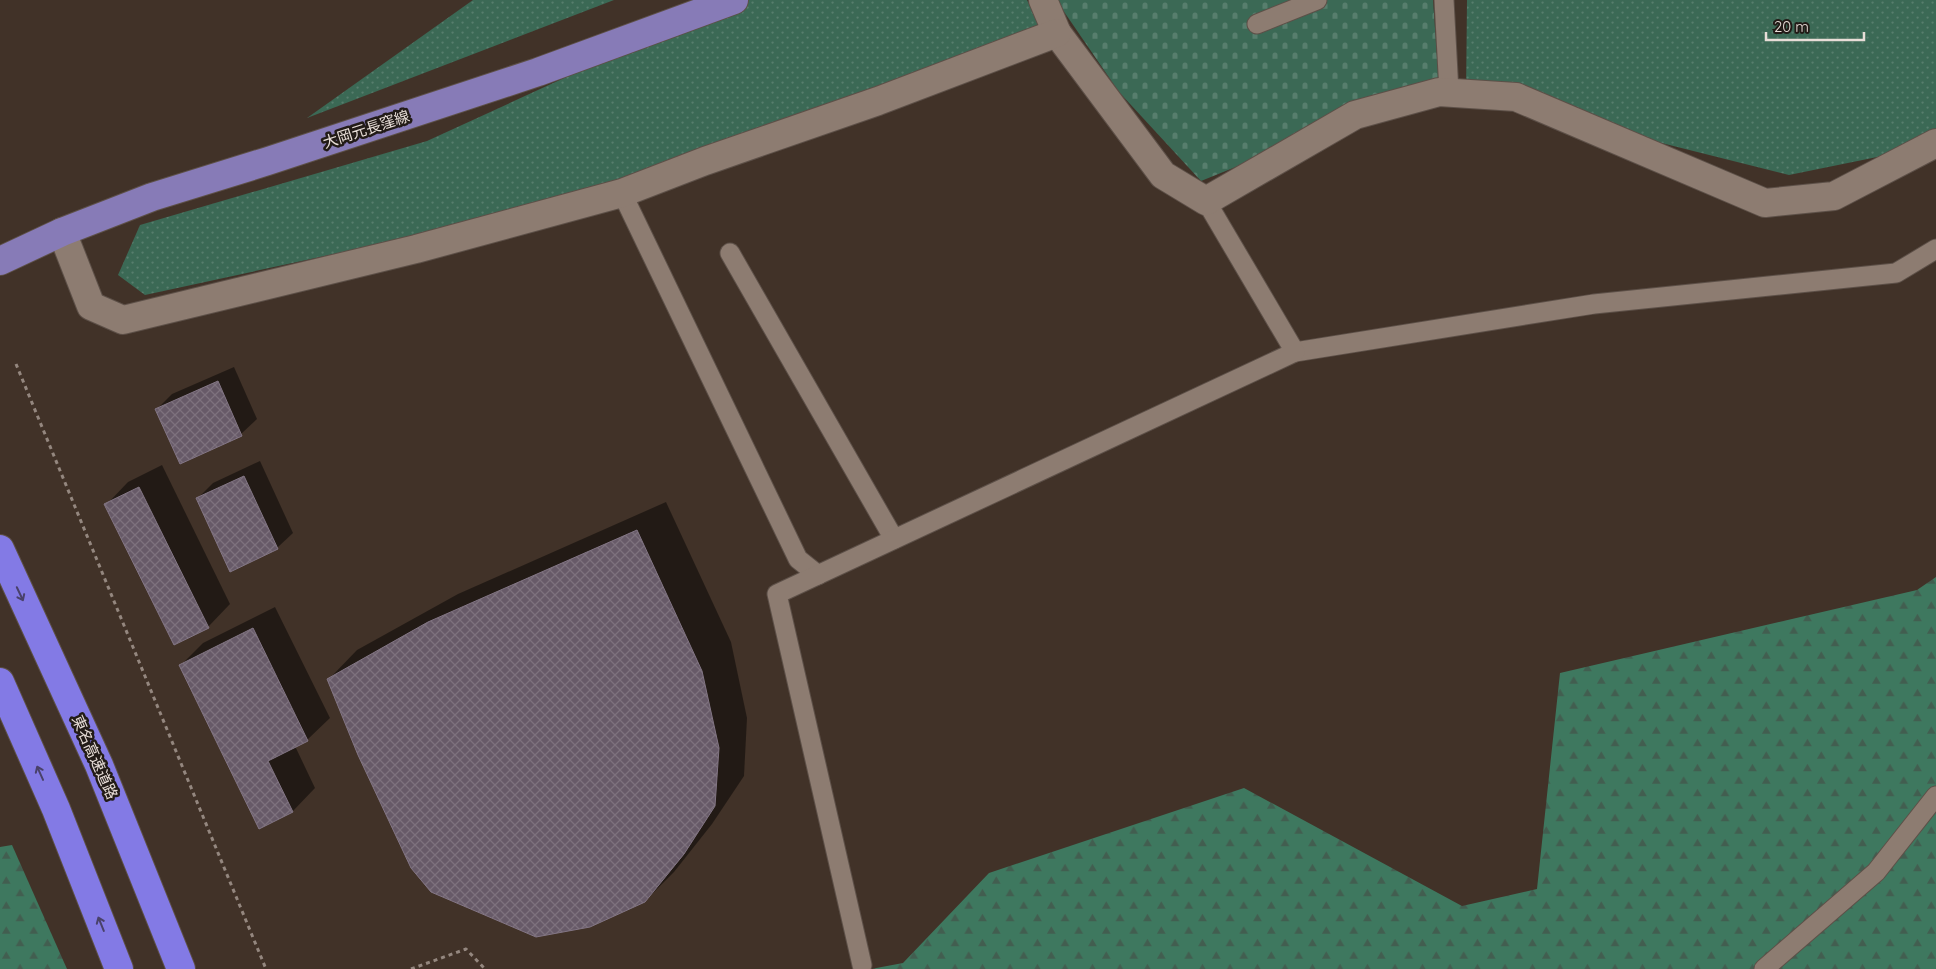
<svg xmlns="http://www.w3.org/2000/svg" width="1936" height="969" font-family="Quicksand,'Noto Sans JP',sans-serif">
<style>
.grass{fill:url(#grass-dots)}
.forest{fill:url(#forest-firs)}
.cemetery{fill:url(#cemetery-stones)}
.shadow{fill:#0007}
.building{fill:url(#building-cross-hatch);stroke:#837685}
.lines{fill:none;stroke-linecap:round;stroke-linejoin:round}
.service-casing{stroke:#5d5048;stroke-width:21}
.minor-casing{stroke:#5d5048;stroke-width:30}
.primary-casing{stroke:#5d5048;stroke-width:30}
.motorway-casing{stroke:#5d5048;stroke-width:30}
.path{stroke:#94877f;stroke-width:3;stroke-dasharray:4 4;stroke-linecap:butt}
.service{stroke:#8d7c71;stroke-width:19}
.minor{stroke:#8d7c71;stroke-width:28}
.primary{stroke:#877bb7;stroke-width:28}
.motorway{stroke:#837ae5;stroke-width:28}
.oneway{stroke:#494169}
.labels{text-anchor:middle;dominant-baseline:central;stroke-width:5;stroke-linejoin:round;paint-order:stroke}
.street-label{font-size:15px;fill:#e8ded8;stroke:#221b17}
</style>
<defs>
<pattern id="grass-dots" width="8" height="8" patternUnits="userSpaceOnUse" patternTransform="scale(1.25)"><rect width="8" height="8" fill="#3b6955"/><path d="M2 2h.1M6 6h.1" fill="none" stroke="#577e6d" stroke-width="1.8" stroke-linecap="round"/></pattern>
<pattern id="forest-firs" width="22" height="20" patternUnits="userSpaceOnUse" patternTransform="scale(1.25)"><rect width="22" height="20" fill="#3e785f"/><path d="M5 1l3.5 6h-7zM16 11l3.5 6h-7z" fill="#425e50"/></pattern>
<pattern id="cemetery-stones" width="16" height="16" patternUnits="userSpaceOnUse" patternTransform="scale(1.25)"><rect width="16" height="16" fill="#3b6955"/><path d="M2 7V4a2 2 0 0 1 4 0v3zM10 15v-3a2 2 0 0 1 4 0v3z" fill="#577e6d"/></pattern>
<pattern id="building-cross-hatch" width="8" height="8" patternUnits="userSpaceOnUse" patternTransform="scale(1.25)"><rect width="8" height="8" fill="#675a68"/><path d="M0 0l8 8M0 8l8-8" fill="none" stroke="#7d717d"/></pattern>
</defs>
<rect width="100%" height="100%" fill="#413228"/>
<!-- grass -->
<g class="grass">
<polygon points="473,0 614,0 307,118"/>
<polygon points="734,0 1027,0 1041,28 634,189 145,295 118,275 140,225 427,141"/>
<polygon points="1467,0 1936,0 1936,145 1789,175 1466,94"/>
</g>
<!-- forest -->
<g class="forest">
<polygon points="1936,577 1936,969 871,969 903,963 989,873 1244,788 1462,906 1537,889 1560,673 1917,590"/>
<polygon points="12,845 67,969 0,969 0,847"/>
</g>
<!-- cemetery -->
<polygon class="cemetery" points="1056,0 1433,0 1439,85 1201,181 1119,92"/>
<!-- shadow -->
<g class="shadow">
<polygon points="234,367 257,419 241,434 180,462 157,409 172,394"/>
<polygon points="260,461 293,533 277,548 197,499 213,483"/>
<polygon points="162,465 230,604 208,627 106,505 128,482"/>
<polygon points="666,502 731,642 747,718 744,776 712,824 674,872 645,901 329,679 357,650 458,594"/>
<polygon points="275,607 330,718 307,740 295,746 315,788 293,811 260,827 181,665 203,643"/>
</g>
<!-- building -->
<g class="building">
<polygon points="218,381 242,436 180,464 155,409"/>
<polygon points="244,476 278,549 230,572 196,498"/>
<polygon points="139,487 209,628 174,645 104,504"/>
<polygon points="637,530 702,671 719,748 715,806 684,854 645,902 590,927 536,937 431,892 411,868 358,755 327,679 428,622"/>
<polygon points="253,628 308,741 268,761 293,812 259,829 179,665"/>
</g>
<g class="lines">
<defs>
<g id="service">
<polyline points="1444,0 1449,92"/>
<polyline points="1257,24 1317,0"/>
<polyline points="622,193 798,559 818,575"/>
<polyline points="730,253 894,539"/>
<polyline points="1295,352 1594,304 1896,273 1936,249"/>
<polyline points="862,965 777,594 1295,352 1206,201"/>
<polyline points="1764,969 1876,872 1936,796"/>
</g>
<g id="minor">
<polyline points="1043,0 1057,33 1163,175 1206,201 1355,115 1439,92 1516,97 1765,203 1834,196 1936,143"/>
<polyline points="62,232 91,306 123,320 416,249 622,193 705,161 878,101 1057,33"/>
</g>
<polyline id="primary" points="0,261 62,232 152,197 268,161 538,72 734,0"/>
<g id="motorway">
<polyline points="0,549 99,765 181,969"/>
<polyline points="0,682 56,809 119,969"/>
</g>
</defs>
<!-- service casing -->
<use href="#service" class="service-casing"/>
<!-- minor casing -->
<use href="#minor" class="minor-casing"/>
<!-- primary casing -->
<use href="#primary" class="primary-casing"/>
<!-- motorway casing -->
<use href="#motorway" class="motorway-casing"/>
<!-- path -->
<g class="path">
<polyline points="16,364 266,969"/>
<polyline points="411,969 466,949 485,969"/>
</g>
<!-- service -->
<use href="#service" class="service"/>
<!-- minor -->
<use href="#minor" class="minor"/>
<!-- primary -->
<use href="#primary" class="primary"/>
<!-- motorway -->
<use href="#motorway" class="motorway"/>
</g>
<!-- one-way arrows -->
<defs><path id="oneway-shaft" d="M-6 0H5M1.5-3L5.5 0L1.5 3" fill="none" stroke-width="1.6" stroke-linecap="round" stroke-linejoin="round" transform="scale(1.25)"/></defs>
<g class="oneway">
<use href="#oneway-shaft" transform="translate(20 594) rotate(65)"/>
<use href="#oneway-shaft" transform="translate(40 773) rotate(-114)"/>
<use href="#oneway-shaft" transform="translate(101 924) rotate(-112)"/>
</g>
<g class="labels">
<!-- street labels -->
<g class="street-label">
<text transform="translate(366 129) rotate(-18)">大岡元長窪線</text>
<text transform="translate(95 757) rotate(66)">東名高速道路</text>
</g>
</g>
<!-- scale -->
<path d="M1766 32v8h98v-8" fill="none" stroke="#e8ded8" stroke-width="2.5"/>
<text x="1774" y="32" font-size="15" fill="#e8ded8" stroke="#221b17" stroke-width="4" paint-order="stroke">20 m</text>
</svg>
